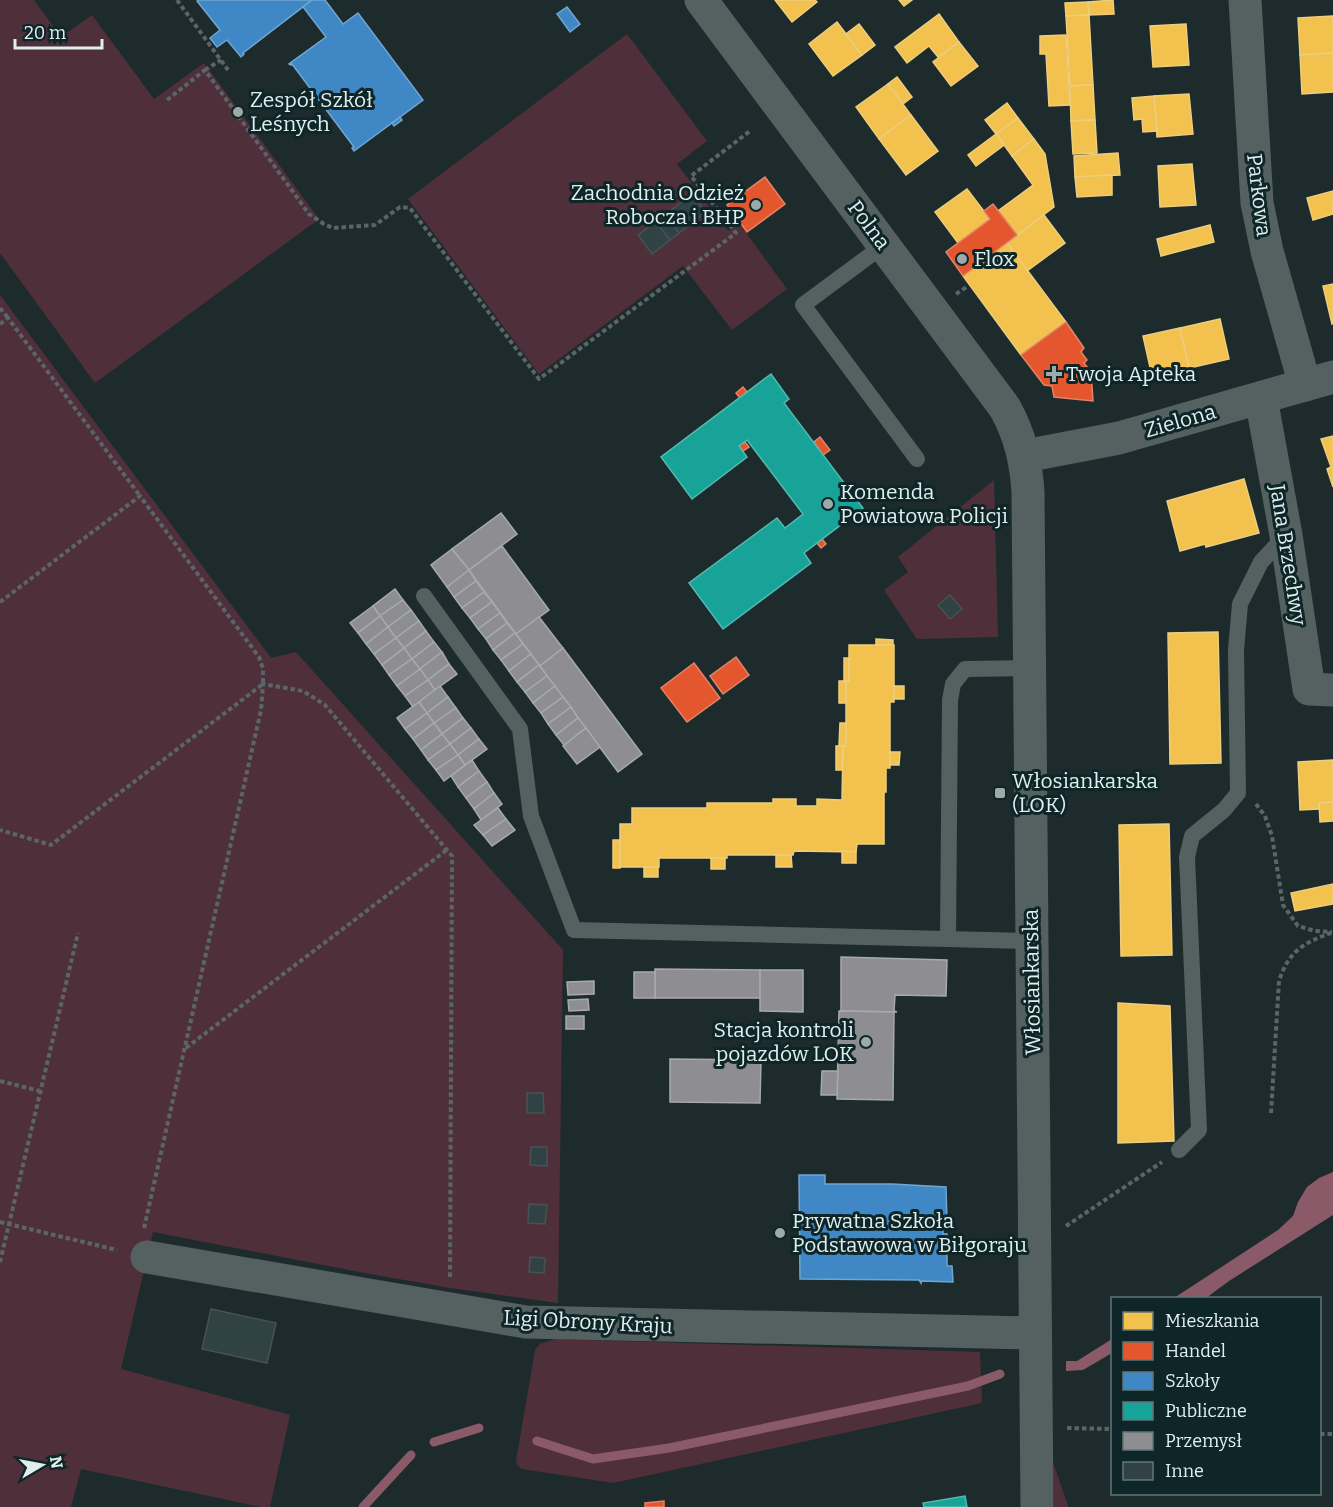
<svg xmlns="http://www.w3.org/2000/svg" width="1333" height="1507" font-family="Bitter,serif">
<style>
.green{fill:#4f303a}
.water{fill:#8b5a69}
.homes{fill:#f2c14e;stroke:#edce7e;stroke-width:1.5}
.shops{fill:#e4572e;stroke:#e38468;stroke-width:1.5}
.schools{fill:#3f88c5;stroke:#6fa7d2;stroke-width:1.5}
.public{fill:#17a398;stroke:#53bab2;stroke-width:1.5}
.industry{fill:#8d8d92;stroke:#a6aaae;stroke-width:1.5}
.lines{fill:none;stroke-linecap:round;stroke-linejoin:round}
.stream{stroke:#8b5a69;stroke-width:9}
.building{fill:#304244;stroke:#475253;stroke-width:1.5}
.path{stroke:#5b6466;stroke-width:4;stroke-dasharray:4.5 3;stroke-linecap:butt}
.service{stroke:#556060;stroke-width:16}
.minor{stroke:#556060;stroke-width:33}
.tertiary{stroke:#556060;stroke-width:33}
.poi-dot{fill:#9caaab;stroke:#0e2628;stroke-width:2}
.labels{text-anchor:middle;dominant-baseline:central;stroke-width:6;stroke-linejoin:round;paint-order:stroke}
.poi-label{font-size:21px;fill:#e0eeef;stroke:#0e2628;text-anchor:start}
.street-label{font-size:21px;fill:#e0eeef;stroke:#0e2628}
</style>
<rect width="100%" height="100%" fill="#1e2b2c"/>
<!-- green -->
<g class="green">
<polygon points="0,0 34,0 61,37 92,15 154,99 204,63 319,219 95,383 0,253"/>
<polygon points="627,34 707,141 677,164 728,231 739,223 787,289 732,330 683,266 539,374 408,199"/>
<polygon points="0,295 271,658 296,652 563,950 558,1303 450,1288 370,1274 153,1232 121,1369 290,1415 270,1507 261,1507 81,1469 71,1507 0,1507"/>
<polygon points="994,480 998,637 917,639 884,590 908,572 898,557"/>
<polygon points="555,1339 980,1352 982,1403 613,1483 522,1469 517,1465 516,1461 535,1350 540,1344"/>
<polygon points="1053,1462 1068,1506 1068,1507 1054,1507"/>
</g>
<!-- water -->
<g class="water">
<polygon points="1333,1172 1333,1215 1229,1281 1206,1298 1174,1298 1278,1230 1293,1216 1298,1202 1307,1187 1319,1178"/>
<polygon points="1112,1339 1112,1353 1083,1370 1066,1371 1066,1361 1077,1361"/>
</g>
<!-- homes -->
<g class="homes">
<polygon points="775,0 815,0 817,2 792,22"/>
<polygon points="899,0 912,0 904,6"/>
<polygon points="1113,0 1114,14 1089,15 1088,2"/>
<polygon points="1088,2 1089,15 1066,16 1065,3"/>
<polygon points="939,14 959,42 938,57 929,46 907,63 895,47"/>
<polygon points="1089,15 1093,85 1070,86 1066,16"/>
<polygon points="1333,16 1333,53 1300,55 1298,18"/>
<polygon points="837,22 862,55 833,76 809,44"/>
<polygon points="859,24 875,45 862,55 846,34"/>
<polygon points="1186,24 1189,65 1153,67 1150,26"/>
<polygon points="1066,35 1070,105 1049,106 1046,54 1040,54 1040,36"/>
<polygon points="959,42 978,66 951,86 933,62"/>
<polygon points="1333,53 1333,92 1302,94 1300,55"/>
<polygon points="897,77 912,97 903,104 888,84"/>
<polygon points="888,84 911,115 879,139 856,107"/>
<polygon points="1093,85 1095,120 1071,121 1070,86"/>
<polygon points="1189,94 1193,134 1157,137 1154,96"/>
<polygon points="1154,96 1157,131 1143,132 1142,119 1134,120 1132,98"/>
<polygon points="1007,103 1018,118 996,134 985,120"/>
<polygon points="911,115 938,151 906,175 879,139"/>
<polygon points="1018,118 1034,139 1012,156 996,134"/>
<polygon points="1095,120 1097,153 1073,154 1071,121"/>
<polygon points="996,134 1004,145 976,166 968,155"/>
<polygon points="1034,139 1045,154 1054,207 1017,235 998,211 1033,185 1012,156"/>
<polygon points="1118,153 1120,175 1075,177 1074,156"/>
<polygon points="1192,164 1196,205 1160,207 1158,166"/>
<polygon points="1112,175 1112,195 1077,197 1075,177"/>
<polygon points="967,189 990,219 958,243 935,212"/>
<polygon points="1333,191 1333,214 1313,220 1307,198"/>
<polygon points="1044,215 1065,243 1027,271 1007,243"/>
<polygon points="1210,225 1214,242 1161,256 1157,239"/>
<polygon points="1007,243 1066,322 1021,355 963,276"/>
<polygon points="1333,284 1333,323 1332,324 1323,286"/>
<polygon points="1220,319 1229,359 1189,368 1180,328"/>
<polygon points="1180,328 1189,368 1152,376 1143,336"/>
<polygon points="1333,436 1333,487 1327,469 1331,467 1321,439"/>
<polygon points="1244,479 1259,533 1206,547 1205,544 1180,551 1167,501"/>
<polygon points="1218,632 1221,763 1170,764 1168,633"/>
<polygon points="876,639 893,640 893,645 876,645"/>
<polygon points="849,645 894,645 894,702 890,702 890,768 886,768 886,792 884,792 884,844 857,844 856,852 794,851 793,855 727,855 727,858 659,858 659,867 620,867 620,824 632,824 632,808 707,808 707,803 773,803 773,799 796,799 796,806 817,806 817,799 842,800 843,746 846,746 846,681 849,681"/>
<rect x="844" y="658" width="5" height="23"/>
<rect x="839" y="681" width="7" height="22"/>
<rect x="894" y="686" width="10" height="13"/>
<polygon points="840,723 846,723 846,746 839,746"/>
<polygon points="836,746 843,746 842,770 836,770"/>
<polygon points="890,752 900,752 899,765 890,765"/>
<polygon points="1333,760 1333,802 1319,803 1319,809 1300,810 1298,762"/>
<polygon points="1333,802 1333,821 1320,822 1319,803"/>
<polygon points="1169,824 1172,955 1121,956 1119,825"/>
<rect x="613" y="840" width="7" height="28"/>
<polygon points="842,851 856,852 856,863 842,863"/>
<polygon points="776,855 791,855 792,867 776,867"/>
<rect x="711" y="858" width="14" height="11"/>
<rect x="644" y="867" width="14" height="10"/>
<polygon points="1333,884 1333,904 1295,911 1291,893"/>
<polygon points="1118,1003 1170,1006 1174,1141 1118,1143"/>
</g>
<!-- shops -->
<g class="shops">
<polygon points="765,177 785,204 747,232 727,205"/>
<polygon points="993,204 1017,235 963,276 946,252 990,219 984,211"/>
<polygon points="1066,322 1084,348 1081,352 1087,360 1084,363 1091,372 1093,401 1054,397 1052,386 1044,385 1021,355"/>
<polygon points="743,387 747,392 740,398 736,393"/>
<polygon points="820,437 830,450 823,455 814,442"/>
<polygon points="745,442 749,447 743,451 739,446"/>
<polygon points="822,539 826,544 821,548 817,543"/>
<polygon points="736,657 749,675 723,694 710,676"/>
<polygon points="694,663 720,698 687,722 661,688"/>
<polygon points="664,1501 664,1507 645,1507 645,1503"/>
</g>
<!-- schools -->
<g class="schools">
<polygon points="198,0 312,0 243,53 244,54 241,57 227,40 217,47 210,38 220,30 197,1"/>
<polygon points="312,0 325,0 343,24 358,13 423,100 354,151 352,148 354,147 292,64 291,65 289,64 326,37 303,7"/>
<polygon points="567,7 580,24 570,32 557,14"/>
<polygon points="400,117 402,120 394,126 392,123"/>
<polygon points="799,1175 825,1175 825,1184 892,1184 946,1187 947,1223 943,1223 943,1234 947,1234 947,1266 952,1266 953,1282 921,1281 921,1283 919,1280 800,1279"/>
</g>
<!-- public -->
<g class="public">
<polygon points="771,374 789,399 784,403 863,508 804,553 811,563 723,629 689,583 777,518 785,528 803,514 747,440 739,446 747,457 692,499 661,457"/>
<polygon points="965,1496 967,1507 924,1507 923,1503"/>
</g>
<!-- industry -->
<g class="industry">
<polygon points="501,513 517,534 469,570 452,549"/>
<polygon points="502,546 549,610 516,634 469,570"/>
<polygon points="452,549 469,570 447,587 431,565"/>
<polygon points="469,570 476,581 454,597 447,587"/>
<polygon points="476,581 484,592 462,608 454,597"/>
<polygon points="395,589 403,600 380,616 373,606"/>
<polygon points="484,592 492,602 470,618 462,608"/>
<polygon points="403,600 411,610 388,627 380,616"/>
<polygon points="492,602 500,613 478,629 470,618"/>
<polygon points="373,606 380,616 358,633 350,623"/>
<polygon points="411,610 419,621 396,638 388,627"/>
<polygon points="500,613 507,623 486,639 478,629"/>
<polygon points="380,616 388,627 366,644 358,633"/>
<polygon points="539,617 563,648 540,666 516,634"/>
<polygon points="419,621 426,631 404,648 396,638"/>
<polygon points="507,623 515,633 493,650 486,639"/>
<polygon points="388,627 396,638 374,654 366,644"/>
<polygon points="426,631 434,642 412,659 404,648"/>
<polygon points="515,633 523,644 501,660 493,650"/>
<polygon points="396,638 404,648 382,665 374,654"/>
<polygon points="434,642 442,652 420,669 412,659"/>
<polygon points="523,644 531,654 509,671 501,660"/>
<polygon points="404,648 412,659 389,675 382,665"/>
<polygon points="563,648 642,754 618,772 540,666"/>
<polygon points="442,652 449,664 428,680 420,669"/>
<polygon points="531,654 539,665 517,682 509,671"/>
<polygon points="412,659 420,669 397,686 389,675"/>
<polygon points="449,664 457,674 435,690 428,680"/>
<polygon points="539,665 547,676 525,692 517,682"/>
<polygon points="420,669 428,680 405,696 397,686"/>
<polygon points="547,676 555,686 533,703 525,692"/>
<polygon points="428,680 435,690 413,707 405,696"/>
<polygon points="440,686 448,697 427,713 419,702"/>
<polygon points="555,686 563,697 541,713 533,703"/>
<polygon points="448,697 456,708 434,723 427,713"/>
<polygon points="563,697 571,707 548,724 541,713"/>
<polygon points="419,702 427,713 405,729 397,718"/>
<polygon points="571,707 578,718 556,735 548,724"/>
<polygon points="456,708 463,718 442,734 434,723"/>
<polygon points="427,713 434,723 413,739 405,729"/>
<polygon points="463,718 471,728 450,744 442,734"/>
<polygon points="578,718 586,728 564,745 556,735"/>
<polygon points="434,723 442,734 421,750 413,739"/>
<polygon points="471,728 479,739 458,755 450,744"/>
<polygon points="586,728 600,747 577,764 563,746"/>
<polygon points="442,734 450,744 428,760 421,750"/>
<polygon points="479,739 487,749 465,765 458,755"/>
<polygon points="450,744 458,755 436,770 428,760"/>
<polygon points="458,755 465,765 444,781 436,770"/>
<polygon points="472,760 479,771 458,787 451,776"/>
<polygon points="479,771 487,782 466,798 458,787"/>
<polygon points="487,782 494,793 474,809 466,798"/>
<polygon points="494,793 502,804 481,820 474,809"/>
<polygon points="498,808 506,819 483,835 474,825"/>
<polygon points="506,819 515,830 492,846 483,835"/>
<polygon points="841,957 947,960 946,996 895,995 894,1011 897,1012 841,1011"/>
<polygon points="655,969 760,970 761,998 655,998"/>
<polygon points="760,970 803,970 803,1012 760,1011"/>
<rect x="634" y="972" width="21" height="26"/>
<polygon points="594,981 594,994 568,995 567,982"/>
<polygon points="588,999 589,1010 569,1011 568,1000"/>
<polygon points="839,1011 894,1012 893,1100 837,1099"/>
<rect x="566" y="1016" width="18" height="13"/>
<polygon points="670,1059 761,1060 760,1103 670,1102"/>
<polygon points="822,1071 838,1071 837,1095 821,1095"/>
</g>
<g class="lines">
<!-- stream -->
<g class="stream">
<polyline points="537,1441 593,1459 669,1448 968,1386 1000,1374"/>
<polyline points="434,1442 479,1428"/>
<polyline points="363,1507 411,1455"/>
</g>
</g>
<!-- building -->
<g class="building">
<polygon points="692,194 706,212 679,233 665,215"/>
<polygon points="665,215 679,233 670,240 656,222"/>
<polygon points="656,222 670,240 652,254 638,235"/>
<polygon points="950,595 962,609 950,619 938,605"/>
<polygon points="527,1093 543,1093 544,1113 527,1113"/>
<polygon points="531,1147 547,1147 547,1166 530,1165"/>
<polygon points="529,1204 547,1205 545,1224 528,1223"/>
<polygon points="530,1257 545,1258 544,1273 529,1272"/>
<polygon points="211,1309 276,1323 267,1363 202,1349"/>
</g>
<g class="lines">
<!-- path -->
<g class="path">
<polyline points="177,0 228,70"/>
<polyline points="205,70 221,60"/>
<polyline points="167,100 205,70 309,214 324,224 333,228 375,225 400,207 410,208 539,379 736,233 691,176 750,131"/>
<polyline points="956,294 968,286"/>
<polyline points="0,308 8,318"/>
<polyline points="0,324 8,318 140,496"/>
<polyline points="0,602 140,496 259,657 263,669 263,684 51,845 0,830"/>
<polyline points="1256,804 1265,816 1272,836 1283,905 1298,926 1315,931 1332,932"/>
<polyline points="186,1048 448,849"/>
<polyline points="0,1081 40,1091"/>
<path d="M 1271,1113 L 1279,981 C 1289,950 1304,943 1333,932"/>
<polyline points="0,1222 117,1250"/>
<polyline points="1066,1226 1162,1162"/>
<polyline points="144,1228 261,710 263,684 303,691 325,705 452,856 450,1278"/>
<polyline points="0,1262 78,933"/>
<polyline points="1067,1428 1112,1429"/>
<polyline points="1320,1434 1333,1434"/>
</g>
<!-- service -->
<g class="service">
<polyline points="884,245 803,305 917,459"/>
<polyline points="424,596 520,729 531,816 574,930 1031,941"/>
<polyline points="948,939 950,700 953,684 965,669 1029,668"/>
<polyline points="1179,1150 1199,1130 1187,857 1192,836 1224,810 1238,793 1236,650 1240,604 1261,562 1286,535"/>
</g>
<!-- minor -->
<g class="minor">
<polyline points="1245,0 1257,203 1267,251 1305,385"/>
<polyline points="1261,398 1286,535 1309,689 1333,690"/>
<polyline points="1025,456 1119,438 1333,377"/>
<polyline points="147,1257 526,1322 1035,1333"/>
</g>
<!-- tertiary -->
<path class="tertiary" d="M 701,0 L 1005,408 C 1020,435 1026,461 1028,492 L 1037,1507"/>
</g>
<!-- markers -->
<g class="poi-dot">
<circle cx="238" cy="112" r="6"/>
<circle cx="756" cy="205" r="6"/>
<circle cx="962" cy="259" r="6"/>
<path d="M1051 365h6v6h6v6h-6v6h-6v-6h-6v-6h6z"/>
<circle cx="828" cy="504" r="6"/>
<rect x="994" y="787" width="12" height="12" rx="3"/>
<circle cx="866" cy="1042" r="6"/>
<circle cx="780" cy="1233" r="6"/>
</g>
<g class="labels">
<!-- poi labels -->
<g class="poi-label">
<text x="250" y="100">Zespół Szkół<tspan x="250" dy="24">Leśnych</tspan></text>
<text x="744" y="193" text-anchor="end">Zachodnia Odzież<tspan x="744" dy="24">Robocza i BHP</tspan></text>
<text x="974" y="259">Flox</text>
<text x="1066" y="374">Twoja Apteka</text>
<text x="840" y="492">Komenda<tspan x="840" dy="24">Powiatowa Policji</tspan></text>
<text x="1012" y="781">Włosiankarska<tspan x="1012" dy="24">(LOK)</tspan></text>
<text x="854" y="1030" text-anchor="end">Stacja kontroli<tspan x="854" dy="24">pojazdów LOK</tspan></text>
<text x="792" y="1221">Prywatna Szkoła<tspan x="792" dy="24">Podstawowa w Biłgoraju</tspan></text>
</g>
<!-- street labels -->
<g class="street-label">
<text transform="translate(1259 195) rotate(83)">Parkowa</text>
<text transform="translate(869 225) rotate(53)">Polna</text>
<text transform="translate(1180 421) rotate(-16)">Zielona</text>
<text transform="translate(1288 555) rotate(81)">Jana Brzechwy</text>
<text transform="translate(1032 982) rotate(-91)">Włosiankarska</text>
<text transform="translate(588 1322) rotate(3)">Ligi Obrony Kraju</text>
</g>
</g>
<!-- legend -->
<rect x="1111" y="1297" width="210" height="198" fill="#0e2628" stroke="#627678" stroke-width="1.5"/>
<rect x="1123" y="1312" width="30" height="18" fill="#f2c14e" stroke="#627678" stroke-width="1.5"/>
<text x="1165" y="1327" font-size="18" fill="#e0eeef">Mieszkania</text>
<rect x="1123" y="1342" width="30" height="18" fill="#e4572e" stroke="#627678" stroke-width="1.5"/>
<text x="1165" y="1357" font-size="18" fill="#e0eeef">Handel</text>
<rect x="1123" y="1372" width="30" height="18" fill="#3f88c5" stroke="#627678" stroke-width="1.5"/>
<text x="1165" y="1387" font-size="18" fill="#e0eeef">Szkoły</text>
<rect x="1123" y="1402" width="30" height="18" fill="#17a398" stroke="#627678" stroke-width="1.5"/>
<text x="1165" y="1417" font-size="18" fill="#e0eeef">Publiczne</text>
<rect x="1123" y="1432" width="30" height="18" fill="#8d8d92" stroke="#627678" stroke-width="1.5"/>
<text x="1165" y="1447" font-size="18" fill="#e0eeef">Przemysł</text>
<rect x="1123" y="1462" width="30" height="18" fill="#304244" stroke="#627678" stroke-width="1.5"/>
<text x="1165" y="1477" font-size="18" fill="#e0eeef">Inne</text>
<!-- north arrow -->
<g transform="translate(42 1465) rotate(80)" stroke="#0e2628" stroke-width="4.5" paint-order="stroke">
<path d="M0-4.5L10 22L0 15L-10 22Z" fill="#e0eeef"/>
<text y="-9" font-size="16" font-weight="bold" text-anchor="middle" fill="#e0eeef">N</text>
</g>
<!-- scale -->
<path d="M15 39v9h87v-9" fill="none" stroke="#e0eeef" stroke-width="3"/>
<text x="24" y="39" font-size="18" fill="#e0eeef" stroke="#0e2628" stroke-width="4.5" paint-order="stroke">20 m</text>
</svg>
